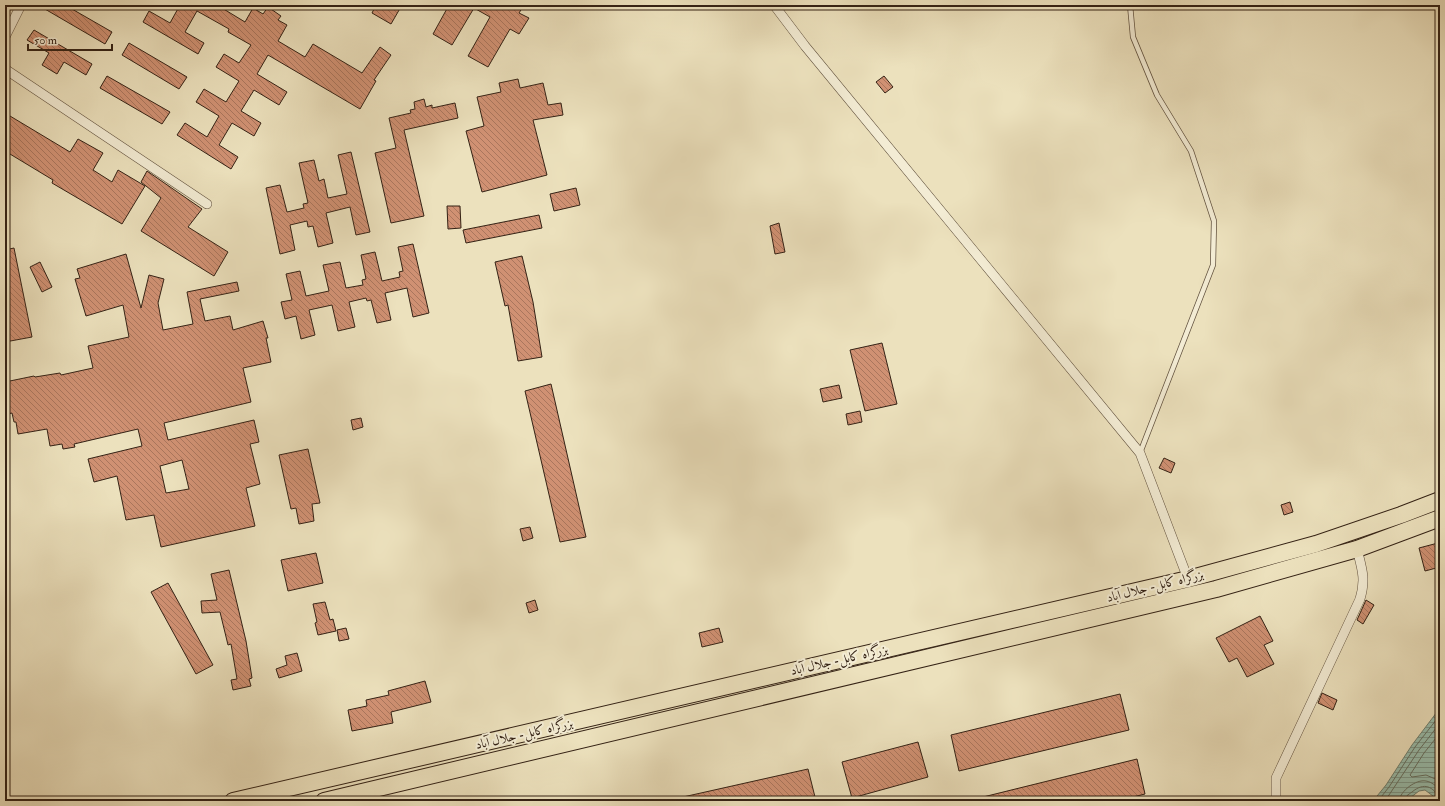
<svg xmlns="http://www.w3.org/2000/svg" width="1445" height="806" font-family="'IM FELL Double Pica',Amiri,serif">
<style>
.water{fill:url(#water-rules);stroke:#718070}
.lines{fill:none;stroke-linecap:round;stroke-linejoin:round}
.shore{stroke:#667061;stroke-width:1}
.building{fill:url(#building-back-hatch);stroke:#342215;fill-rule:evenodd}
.service-casing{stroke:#62523f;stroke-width:6}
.minor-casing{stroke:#62523f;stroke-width:10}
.trunk-casing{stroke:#342215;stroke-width:18}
.service{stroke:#f3ecd4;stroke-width:4.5}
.minor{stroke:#f3ecd4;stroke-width:9}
.trunk{stroke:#ece1bd;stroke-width:16}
.labels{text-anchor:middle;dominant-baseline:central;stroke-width:4;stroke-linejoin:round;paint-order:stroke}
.street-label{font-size:13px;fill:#342215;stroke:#f3ecd4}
</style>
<defs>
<pattern id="water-rules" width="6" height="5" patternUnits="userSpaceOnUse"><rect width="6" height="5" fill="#99bead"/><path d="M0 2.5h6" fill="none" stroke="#7e9a8c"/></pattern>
<pattern id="building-back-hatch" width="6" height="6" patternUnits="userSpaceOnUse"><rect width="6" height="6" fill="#d09173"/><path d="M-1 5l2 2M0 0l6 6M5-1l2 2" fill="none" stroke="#aa765d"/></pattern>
</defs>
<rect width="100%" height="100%" fill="#ece1bd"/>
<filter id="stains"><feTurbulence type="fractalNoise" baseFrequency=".005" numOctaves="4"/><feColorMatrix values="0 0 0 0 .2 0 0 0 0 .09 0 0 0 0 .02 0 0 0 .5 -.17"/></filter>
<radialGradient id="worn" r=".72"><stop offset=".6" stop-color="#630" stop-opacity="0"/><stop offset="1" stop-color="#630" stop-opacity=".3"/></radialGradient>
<!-- water -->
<polygon class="water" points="1440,708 1440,801 1436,801 1433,796 1425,790 1419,791 1406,801 1373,801 1386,785 1412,745"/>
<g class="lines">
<!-- shore -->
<g class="shore">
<polyline points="1440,733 1424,753 1410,775 1412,777 1426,775 1440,781"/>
<polyline points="1378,801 1389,787 1415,747 1440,715"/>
<polyline points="1385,801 1419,750 1440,723"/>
<path d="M 1399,801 C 1400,791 1416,779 1426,781 C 1432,782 1436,786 1440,790"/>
<path d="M 1404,801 C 1405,796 1408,795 1412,792 C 1424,782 1433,786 1440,799"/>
</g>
</g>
<!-- building -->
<g class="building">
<polygon points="38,5 65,5 112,32 105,44"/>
<polygon points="180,5 217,5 245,22 253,8 263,14 268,7 281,16 278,20 287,25 278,41 305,57 313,44 362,73 380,47 391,55 374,80 376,81 360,109 268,55 257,74 287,92 279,105 254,90 241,111 261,123 254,136 232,123 219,145 238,157 231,169 177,135 185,123 207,137 219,116 196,102 204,89 226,102 239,81 216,67 224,54 239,63 251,45 228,32 229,29 197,11 185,32 204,43 198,54 143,22 149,11 170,23"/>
<polygon points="376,5 402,5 391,24 372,13"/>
<polygon points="449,5 524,5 519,13 529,18 519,34 510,29 488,67 468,56 490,17 474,8 452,45 433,34"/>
<polygon points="34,30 92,64 86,75 64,62 57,74 42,65 49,53 27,40"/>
<polygon points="129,43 187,77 179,89 122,55"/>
<polygon points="107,76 170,112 162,124 100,88"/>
<polygon points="884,76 893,87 885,93 876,82"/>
<polygon points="518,79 520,88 543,83 548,105 561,103 563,115 533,120 547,175 482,192 466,131 484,126 477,97 501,92 499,83"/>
<polygon points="424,99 426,107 432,105 432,108 455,103 458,118 404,130 424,216 391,223 375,153 396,148 389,118 411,113 410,110 415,109 414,102"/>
<polygon points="5,113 70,152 78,139 103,153 93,170 112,182 118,170 145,186 122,224 52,183 53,180 5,151"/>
<polygon points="351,152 370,232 356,235 350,207 326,213 333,243 318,247 313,226 308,227 307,221 290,225 295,250 280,254 266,188 280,185 287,212 304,208 303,204 308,203 299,163 314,160 319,181 324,179 328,198 347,194 338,155"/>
<polygon points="147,171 202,209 188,227 228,252 214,276 141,231 161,198 141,182"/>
<polygon points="576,188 580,205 554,211 550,194"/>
<polygon points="447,206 460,206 461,228 448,229"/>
<polygon points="539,215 542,228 466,243 463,230"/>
<polygon points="779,223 785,252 775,254 770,226"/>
<polygon points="413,244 429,313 413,317 407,288 385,293 391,320 377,323 371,300 367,301 366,298 349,302 355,327 338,331 332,305 309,310 315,335 301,339 296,316 285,319 281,302 292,300 286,274 300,271 306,296 329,291 323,265 340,262 346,288 363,285 362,280 366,279 361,255 375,252 382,281 400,277 399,272 403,271 398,247"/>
<polygon points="14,248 32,337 5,342 5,250"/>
<path d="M 126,254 L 141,308 L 149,275 L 164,279 L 158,303 L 163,330 L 193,324 L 187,292 L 237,282 L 239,291 L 200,299 L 205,321 L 230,316 L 233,330 L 263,321 L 268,338 L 266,338 L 271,362 L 243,368 L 251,402 L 164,423 L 168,440 L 254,420 L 259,442 L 250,444 L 260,484 L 246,488 L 255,526 L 161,547 L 154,515 L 126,520 L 117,476 L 94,482 L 88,459 L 142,446 L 138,429 L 74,444 L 75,447 L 63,449 L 62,444 L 50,446 L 47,429 L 18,434 L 16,422 L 14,422 L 12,413 L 5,415 L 5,382 L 34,376 L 35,377 L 60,373 L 61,375 L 93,368 L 88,346 L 129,337 L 123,305 L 86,316 L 75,279 L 80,278 L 77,269 ZM 182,460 L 189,489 L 166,493 L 160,466 Z"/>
<polygon points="522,256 533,302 542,357 518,361 508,305 505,306 495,262"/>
<polygon points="40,262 52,287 42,292 30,267"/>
<polygon points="882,343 897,404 865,411 850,350"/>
<polygon points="551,384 586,537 560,542 525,391"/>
<polygon points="839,385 842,398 823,402 820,389"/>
<polygon points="860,411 862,422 848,425 846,414"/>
<polygon points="361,418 363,427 353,430 351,420"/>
<polygon points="308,449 320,503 312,504 314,521 299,524 296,508 291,509 279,455"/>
<polygon points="1164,458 1175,463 1171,473 1159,468"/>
<polygon points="1290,502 1293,512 1284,515 1281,505"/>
<polygon points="530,527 533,538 523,541 520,529"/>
<polygon points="1438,543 1440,551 1440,567 1425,571 1419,548"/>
<polygon points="316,553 323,583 288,591 281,560"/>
<polygon points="229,570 246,641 252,678 249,679 251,686 233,690 231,680 237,679 231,644 228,645 220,612 202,613 201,601 217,600 211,574"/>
<polygon points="168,583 213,665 196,674 151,592"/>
<polygon points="535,600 538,610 529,613 526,603"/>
<polygon points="1366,600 1374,605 1363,624 1357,620"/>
<polygon points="325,602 330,620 333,619 336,631 318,635 315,623 317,622 313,604"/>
<polygon points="1260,616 1273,641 1264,645 1274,664 1247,677 1237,658 1229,662 1216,638"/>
<polygon points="346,628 349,639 339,641 337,630"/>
<polygon points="719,628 723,642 702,647 699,633"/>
<polygon points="297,653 302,671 279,678 276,669 287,665 285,656"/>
<polygon points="425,681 431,702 391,712 393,723 352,731 348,710 367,706 366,700 389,695 388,691"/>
<polygon points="1322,693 1337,700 1333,710 1318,703"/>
<polygon points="1120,694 1129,730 959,771 951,735"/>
<polygon points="918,742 928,777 852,798 842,762"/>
<polygon points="1137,759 1145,794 1117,801 979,801 979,798"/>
<polygon points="808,769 816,801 684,801 683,797"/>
</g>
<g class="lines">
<defs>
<polyline id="service" points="1130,5 1133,37 1157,95 1191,151 1214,221 1213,265 1140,453"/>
<g id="minor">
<polyline points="774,5 805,46 1140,453 1188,579"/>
<polyline points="5,37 21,5"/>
<polyline points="5,69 207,204"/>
<path d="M 1276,801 L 1276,778 L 1360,599 C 1366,579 1362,569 1357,549"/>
</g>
<g id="trunk">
<polyline points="233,801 1188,579 1316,544 1401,515 1440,500"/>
<polyline points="324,801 1216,589 1357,549 1440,518"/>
</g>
</defs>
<!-- service casing -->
<use href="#service" class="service-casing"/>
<!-- minor casing -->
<use href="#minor" class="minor-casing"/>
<!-- trunk casing -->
<use href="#trunk" class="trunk-casing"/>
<!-- service -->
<use href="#service" class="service"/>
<!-- minor -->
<use href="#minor" class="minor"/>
<!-- trunk -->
<use href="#trunk" class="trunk"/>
</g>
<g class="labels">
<!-- street labels -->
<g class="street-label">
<text transform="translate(1155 586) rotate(-14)">بزرگراه کابل- جلال آباد</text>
<text transform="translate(839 660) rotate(-13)">بزرگراه کابل- جلال آباد</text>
<text transform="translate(524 734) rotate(-13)">بزرگراه کابل- جلال آباد</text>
</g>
</g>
<!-- margin -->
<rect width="1445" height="806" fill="none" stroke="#ece1bd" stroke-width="20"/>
<rect x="6" y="6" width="1433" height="794" fill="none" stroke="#342215" stroke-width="2"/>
<rect x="10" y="10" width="1425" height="786" fill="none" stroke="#342215"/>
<!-- scale -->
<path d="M28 44v6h84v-6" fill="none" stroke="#342215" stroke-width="2"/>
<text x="34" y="44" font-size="12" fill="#342215" stroke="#f3ecd4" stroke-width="3" paint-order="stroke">50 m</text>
<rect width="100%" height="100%" filter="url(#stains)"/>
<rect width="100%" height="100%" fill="url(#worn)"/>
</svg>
